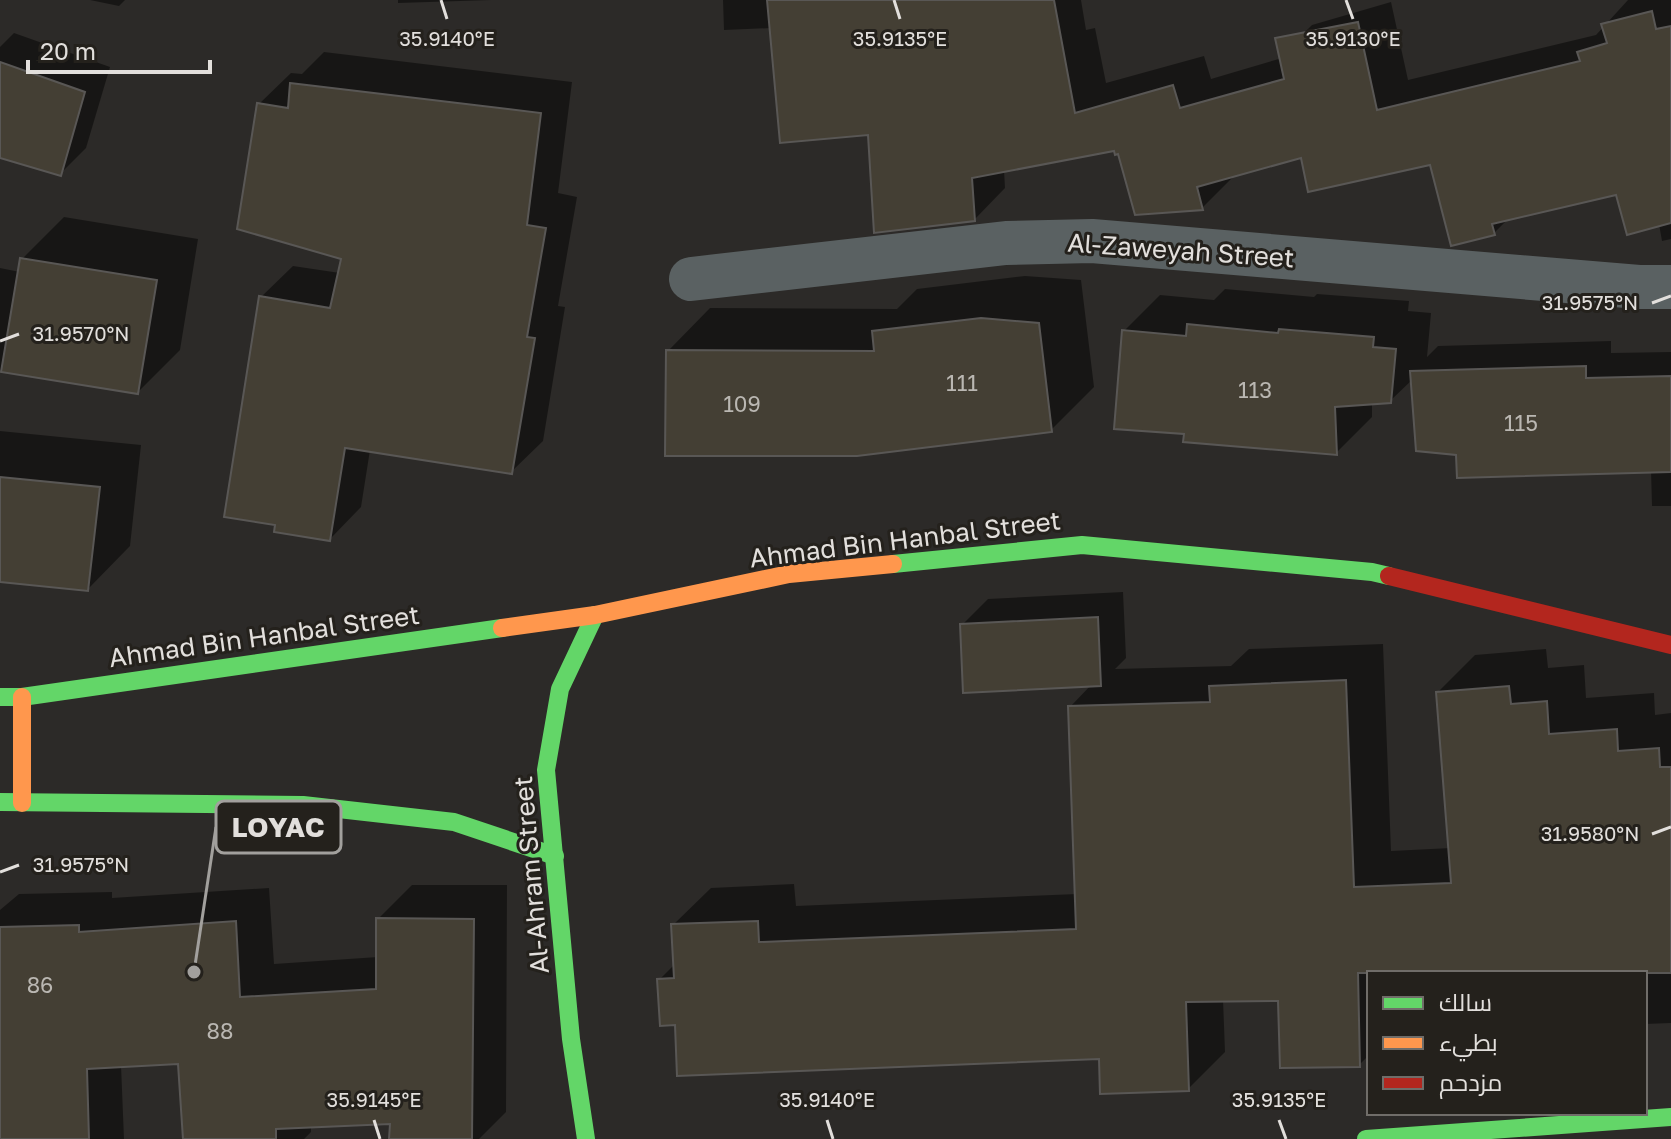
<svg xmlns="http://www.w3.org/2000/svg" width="1671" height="1139" font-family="'Golos Text',Cairo,sans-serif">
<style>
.shadow{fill:#0007}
.building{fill:#443f34;stroke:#595755;stroke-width:2}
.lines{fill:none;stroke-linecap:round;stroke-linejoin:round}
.street{stroke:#5a6162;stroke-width:44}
.fast{stroke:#63d668;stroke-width:18}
.slow{stroke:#ff974d;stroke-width:18}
.jam{stroke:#b3261e;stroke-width:18}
.ticks{fill:none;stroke:#e2dfdc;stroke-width:3}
.labels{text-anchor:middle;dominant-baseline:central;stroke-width:6;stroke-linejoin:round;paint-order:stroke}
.number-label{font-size:22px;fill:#bab7b2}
.street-label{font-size:26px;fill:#e2dfdc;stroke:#24211c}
.ticks-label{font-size:20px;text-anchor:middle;fill:#e2dfdc;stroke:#24211c;stroke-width:6;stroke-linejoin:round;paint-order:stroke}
.leader{fill:none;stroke:#a2a09d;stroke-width:3}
.callout-dot{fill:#a2a09d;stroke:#24211c;stroke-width:3}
.callout{fill:#24211c;stroke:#a2a09d;stroke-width:3}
.callout-label{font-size:28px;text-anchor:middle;font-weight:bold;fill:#e2dfdc}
</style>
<rect width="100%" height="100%" fill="#2c2a28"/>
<!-- shadow -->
<g class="shadow">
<polygon points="90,0 125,0 119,6"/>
<polygon points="398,0 491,0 398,3"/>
<polygon points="723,0 1081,0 1086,30 1095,28 1106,83 1204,56 1211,79 1282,58 1281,56 1312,25 1391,2 1408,80 1596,35 1628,0 1671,0 1671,239 1662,241 1659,224 1618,193 1509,218 1494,233 1432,163 1302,156 1233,177 1202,208 1116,148 1004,170 1005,188 974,220 870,132 772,28 724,30"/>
<polygon points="14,33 110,67 86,148 60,174 0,156 0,47"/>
<polygon points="324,52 572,82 558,193 577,197 558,306 565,307 543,441 511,472 370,450 361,507 330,539 261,297 293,266 340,273 343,258 259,104 291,73 302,74"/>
<polygon points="64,217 198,239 180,350 138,392 0,370 0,268 20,272 22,259"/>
<polygon points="1025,276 1081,280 1094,387 1051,430 668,351 710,308 897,309 917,289"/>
<polygon points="1225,289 1314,297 1317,294 1409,301 1408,311 1431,313 1427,357 1438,346 1611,341 1611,353 1671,352 1671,506 1652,506 1651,470 1458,453 1413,379 1390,401 1372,403 1372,417 1336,453 1186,433 1124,331 1160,295 1214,300"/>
<polygon points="0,431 141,445 130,546 88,589 0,580"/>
<polygon points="1123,592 1126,658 1115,669 1231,666 1249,649 1383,644 1391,851 1451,848 1438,692 1475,655 1546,649 1548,668 1584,665 1586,698 1654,693 1655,715 1671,713 1671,1023 1645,1024 1645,973 1369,973 1369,1055 1359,1065 1280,999 1223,999 1225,1052 1188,1089 1101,1057 659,980 675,964 673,925 711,888 794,884 796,906 1077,894 1070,707 1092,684 962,625 988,599"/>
<polygon points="412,885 507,885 506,1112 479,1139 391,1139 392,1122 311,1126 311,1132 304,1139 185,1139 180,1062 121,1065 124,1139 0,1139 0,910 19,894 112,892 112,898 269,888 274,964 378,957 378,919"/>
</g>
<!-- building -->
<g class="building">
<polygon points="767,0 1054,0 1075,113 1173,85 1180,108 1284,79 1275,38 1358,22 1377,110 1580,61 1577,52 1607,43 1601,24 1652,11 1656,29 1671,26 1671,223 1627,235 1616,195 1492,224 1495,235 1451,246 1430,165 1308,192 1301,158 1197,187 1203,210 1135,215 1118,154 1115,155 1114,151 972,178 975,221 874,233 868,135 780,143"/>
<polygon points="0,62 85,92 61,176 0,158"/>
<polygon points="290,83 541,113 527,225 546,228 527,337 535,338 512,474 345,448 330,541 274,532 275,525 224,517 259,296 330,308 341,259 237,229 257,103 288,108"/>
<polygon points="20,258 157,280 138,394 1,372"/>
<polygon points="981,318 1039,323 1052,432 857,456 665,456 666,350 874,351 872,331"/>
<polygon points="1187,324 1278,333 1279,329 1374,337 1373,347 1396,349 1391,403 1335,407 1337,455 1183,442 1184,434 1114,429 1122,330 1186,336"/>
<polygon points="1586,366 1586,378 1671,376 1671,472 1457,478 1456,455 1416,451 1410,371"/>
<polygon points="0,477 100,487 88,591 0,582"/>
<polygon points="1098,617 1101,686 963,693 960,624"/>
<polygon points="1346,680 1354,887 1451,883 1436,692 1509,686 1511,704 1547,701 1549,734 1617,729 1618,751 1659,748 1660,767 1671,767 1671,973 1358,973 1360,1067 1280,1068 1278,1001 1186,1002 1189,1091 1100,1094 1099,1059 677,1076 675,1025 660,1026 657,979 674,978 671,924 758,921 759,942 1076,929 1068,706 1210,702 1209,686"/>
<polygon points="376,918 474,919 472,1139 389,1139 390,1124 276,1129 276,1139 183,1139 178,1064 87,1069 89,1139 0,1139 0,927 79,925 79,932 236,921 240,997 376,989"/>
</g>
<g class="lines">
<!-- street -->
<polyline class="street" points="691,279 1006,243 1092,241 1639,287 1671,287"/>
<!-- fast -->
<g class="fast">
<polyline points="893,564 1082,545 1372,572 1389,576"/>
<polyline points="0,697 22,697 502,628"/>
<polyline points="0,802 303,805 454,822 555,856"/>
<polyline points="586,1139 571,1039 546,770 560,689 595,615"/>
<polyline points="1366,1139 1671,1117"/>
</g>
<!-- slow -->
<g class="slow">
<polyline points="502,628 595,615 789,574 893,564"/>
<polyline points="22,697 22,803"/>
</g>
<!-- jam -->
<polyline class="jam" points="1389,576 1671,645"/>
</g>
<!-- ticks -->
<path class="ticks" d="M 441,0 L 447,19M 894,0 L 900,19M 1346,0 L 1353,19M 1652,303 L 1671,296M 0,341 L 19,334M 1652,834 L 1671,827M 0,872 L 19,865M 374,1120 L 380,1139M 827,1120 L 833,1139M 1279,1120 L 1286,1139"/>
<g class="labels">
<!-- number labels -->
<g class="number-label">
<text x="962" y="382">111</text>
<text x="1255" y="389">113</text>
<text x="742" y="403">109</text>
<text x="1521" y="422">115</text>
<text x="40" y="984">86</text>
<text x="220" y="1030">88</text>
</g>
<!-- street labels -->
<g class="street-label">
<text transform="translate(1181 250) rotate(4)">Al-Zaweyah Street</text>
<text transform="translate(905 539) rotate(-7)">Ahmad Bin Hanbal Street</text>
<text transform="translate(264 636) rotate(-8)">Ahmad Bin Hanbal Street</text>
<text transform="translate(531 875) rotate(-95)">Al-Ahram Street</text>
</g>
</g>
<g class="ticks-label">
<text x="1353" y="46">35.9130°E</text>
<text x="447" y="46">35.9140°E</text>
<text x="900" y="46">35.9135°E</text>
<text x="1590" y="310">31.9575°N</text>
<text x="81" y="341">31.9570°N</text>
<text x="1590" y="841">31.9580°N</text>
<text x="81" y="872">31.9575°N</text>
<text x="374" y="1107">35.9145°E</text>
<text x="827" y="1107">35.9140°E</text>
<text x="1279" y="1107">35.9135°E</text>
</g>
<!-- callouts -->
<path class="leader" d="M194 972L216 827"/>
<circle class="callout-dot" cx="194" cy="972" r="8"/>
<rect class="callout" x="216" y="801" width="125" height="52" rx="8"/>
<g class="callout-label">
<text x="278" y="837">LOYAC</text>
</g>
<!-- legend -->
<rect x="1367" y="971" width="280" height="144" fill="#24211c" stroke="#706d69" stroke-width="2"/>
<rect x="1383" y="997" width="40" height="12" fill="#63d668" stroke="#706d69" stroke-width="2"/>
<text x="1439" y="1011" font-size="24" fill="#e2dfdc">سالك</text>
<rect x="1383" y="1037" width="40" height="12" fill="#ff974d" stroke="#706d69" stroke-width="2"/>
<text x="1439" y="1051" font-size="24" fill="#e2dfdc">بطيء</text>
<rect x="1383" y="1077" width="40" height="12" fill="#b3261e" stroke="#706d69" stroke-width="2"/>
<text x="1439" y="1091" font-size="24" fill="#e2dfdc">مزدحم</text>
<!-- scale -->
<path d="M28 60v12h182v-12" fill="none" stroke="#e2dfdc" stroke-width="4"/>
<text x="40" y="60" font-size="24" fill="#e2dfdc" stroke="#24211c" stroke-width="6" paint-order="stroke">20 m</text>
</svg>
